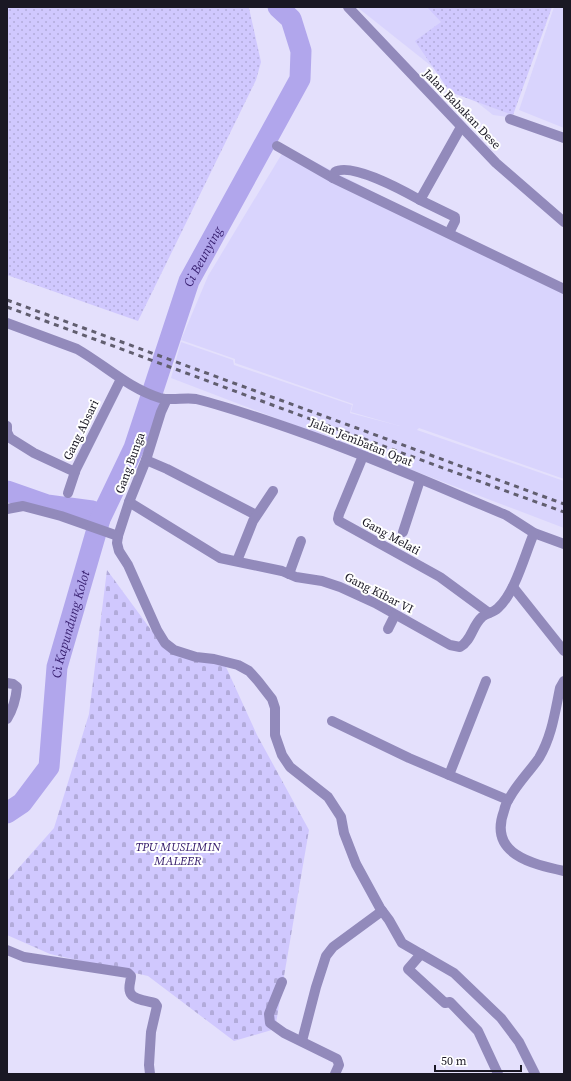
<svg xmlns="http://www.w3.org/2000/svg" width="571" height="1081" font-family="'Source Serif 4',serif">
<style>
.built{fill:#d9d4fd}
.grass{fill:url(#grass-dots)}
.cemetery{fill:url(#cemetery-stones)}
.lines{fill:none;stroke-linecap:round;stroke-linejoin:round}
.river{stroke:#b1a6ec;stroke-width:21}
.minor{stroke:#928abb;stroke-width:10}
.rail{stroke:#615e6f;stroke-width:3;stroke-dasharray:5 5;stroke-linecap:butt}
.labels{text-anchor:middle;dominant-baseline:central;stroke-width:4;stroke-linejoin:round;paint-order:stroke}
.street-label{font-size:12px;fill:#1a1824;stroke:#fff}
.park-label{font-size:12px;font-style:italic;fill:#341a6a;stroke:#fff}
.water-label{font-size:13px;font-style:italic;fill:#371f6f;stroke:#fff}
</style>
<defs>
<pattern id="grass-dots" width="8" height="8" patternUnits="userSpaceOnUse"><rect width="8" height="8" fill="#d0c8fe"/><path d="M2 2h.1M6 6h.1" fill="none" stroke="#b2abda" stroke-width="1.8" stroke-linecap="round"/></pattern>
<pattern id="cemetery-stones" width="16" height="16" patternUnits="userSpaceOnUse"><rect width="16" height="16" fill="#d0c8fe"/><path d="M2 7V4a2 2 0 0 1 4 0v3zM10 15v-3a2 2 0 0 1 4 0v3z" fill="#b2abda"/></pattern>
</defs>
<rect width="100%" height="100%" fill="#e4e0fc"/>
<!-- built -->
<g class="built">
<polygon points="357,7 546,7 508,117 493,115"/>
<polygon points="554,7 564,7 564,128 519,110"/>
<polygon points="286,147 564,290 564,479 419,428 417,430 564,481 564,528 171,378 181,342 233,360 234,365 352,405 350,413 400,426 351,412 353,404 235,363 235,359 181,340 208,276"/>
</g>
<!-- grass -->
<g class="grass">
<polygon points="7,7 249,8 261,62 256,80 138,321 7,275"/>
<polygon points="427,7 552,7 513,115 450,92 415,41 441,22"/>
</g>
<!-- cemetery -->
<polygon class="cemetery" points="107,570 157,638 226,667 257,735 309,830 275,1029 234,1041 148,976 50,954 7,935 7,881 54,828 89,714"/>
<g class="lines">
<!-- river -->
<g class="river">
<polyline points="7,491 47,505 92,511 100,519"/>
<path id="s1" d="M 7,813 L 22,803 L 49,767 L 57,667 L 100,519 L 134,448 L 189,281 L 300,79 L 301,51 L 291,19 L 278,7"/>
</g>
<!-- minor -->
<g class="minor">
<polyline points="348,7 496,163 564,222"/>
<polyline points="510,119 564,138"/>
<polyline points="277,146 333,178 564,289"/>
<path d="M 333,178 L 335,172 C 351,162 404,191 420,200"/>
<polyline points="449,233 455,221 455,217 420,200 461,127"/>
<path d="M 7,323 L 77,349 C 105,365 128,388 160,398 C 172,401 185,397 196,399 C 232,408 269,421 303,433 C 372,457 439,487 506,515 L 534,533 L 564,544"/>
<polyline points="167,399 161,412 146,460 129,502 118,536 117,543 119,551 128,565 157,630 165,643 174,650 196,657 214,659 238,665 249,671 258,681 272,699 275,708 275,735 282,755 290,767 328,797 341,817 344,833 356,864 380,908 389,920 402,943 454,973 501,1018 519,1042 535,1074"/>
<polyline points="7,426 7,432 10,438 34,453 75,472"/>
<polyline points="363,456 339,514 338,519 339,521 440,577 489,613"/>
<polyline points="146,460 167,469 256,515"/>
<polyline points="68,493 76,469 121,379"/>
<path d="M 129,502 L 220,558 L 282,571 L 296,577 L 322,581 L 340,587 L 375,603 L 450,645 L 460,647 C 472,640 472,626 482,617 C 486,613 493,613 498,608 C 515,593 525,554 534,533"/>
<polyline points="7,509 23,506 61,516 118,536"/>
<polyline points="403,532 420,480"/>
<polyline points="237,561 253,521 273,491"/>
<polyline points="289,574 301,541"/>
<polyline points="513,587 564,651"/>
<polyline points="388,629 395,615"/>
<polyline points="486,681 449,775 508,800"/>
<path d="M 564,681 L 560,688 C 555,712 552,736 539,758 C 530,771 518,783 510,797 C 507,801 505,806 504,811 C 488,854 532,864 564,871"/>
<path d="M 7,683 L 13,684 L 17,687 C 16,698 13,709 7,719"/>
<polyline points="332,721 409,758 449,775"/>
<path d="M 7,950 L 24,957 L 128,973 L 131,976 C 131,981 128,987 130,992 C 132,1000 148,1001 155,1003 L 157,1006 L 151,1032 L 149,1065 L 150,1074"/>
<polyline points="421,954 408,969 445,1003 450,1002 478,1031 498,1074"/>
<polyline points="282,982 269,1014 270,1023 284,1033 337,1059 339,1065 335,1074"/>
<polyline points="302,1041 316,987 326,956 333,947 382,911"/>
</g>
<!-- rail -->
<g class="rail">
<polyline points="7,300 564,504"/>
<path d="M 7,307 C 193,375 378,445 564,512"/>
</g>
</g>
<g class="labels">
<!-- street labels -->
<g class="street-label">
<text transform="translate(462 109) rotate(46)">Jalan Babakan Dese</text>
<text transform="translate(81 430) rotate(-64)">Gang Absari</text>
<text transform="translate(361 442) rotate(22)">Jalan Jembatan Opat</text>
<text transform="translate(130 463) rotate(-70)">Gang Bunga</text>
<text transform="translate(391 536) rotate(29)">Gang Melati</text>
<text transform="translate(379 593) rotate(27)">Gang Kibar VI</text>
</g>
<!-- park labels -->
<g class="park-label">
<text x="178" y="847">TPU MUSLIMIN<tspan x="178" dy="14">MALEER</tspan></text>
</g>
<!-- water labels -->
<g class="water-label">
<text stroke="none"><textPath href="#s1" startOffset="600">Ci Beunying</textPath></text>
<text stroke="none"><textPath href="#s1" startOffset="208">Ci Kapundung Kolot</textPath></text>
</g>
</g>
<!-- border -->
<rect width="571" height="1081" fill="none" stroke="#1a1824" stroke-width="16"/>
<!-- scale -->
<path d="M435 1065v6h86v-6" fill="none" stroke="#1a1824" stroke-width="2"/>
<text x="441" y="1065" font-size="12" fill="#1a1824" stroke="#ffffff" stroke-width="3" paint-order="stroke">50 m</text>
</svg>
